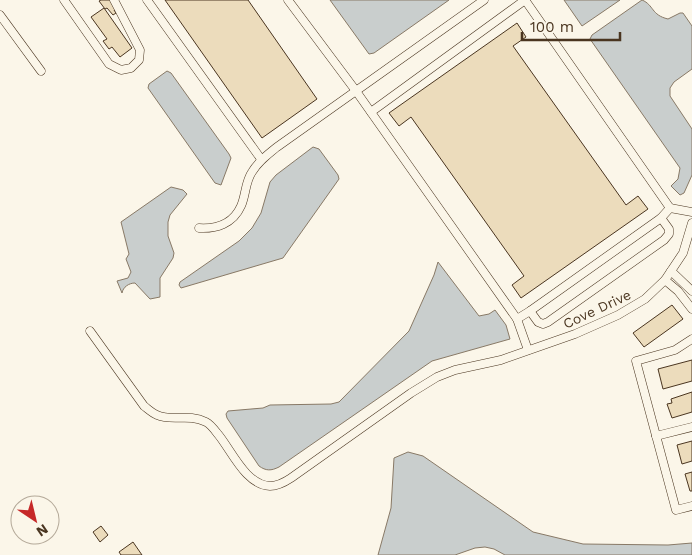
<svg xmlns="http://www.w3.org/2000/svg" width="692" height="555" font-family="'Work Sans',sans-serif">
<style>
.water{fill:#c9cecd;stroke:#887966}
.building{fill:#ecdcbc;stroke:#4a3520}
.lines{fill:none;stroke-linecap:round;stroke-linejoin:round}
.minor-casing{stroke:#4a3520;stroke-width:9}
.minor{stroke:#fbf6e9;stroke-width:8}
.labels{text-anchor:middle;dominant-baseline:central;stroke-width:4;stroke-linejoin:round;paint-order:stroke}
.street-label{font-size:14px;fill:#4a3520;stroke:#fbf6e9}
</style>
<rect width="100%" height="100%" fill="#fbf6e9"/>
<!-- water -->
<g class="water">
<polygon points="330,0 449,0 374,53 369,54"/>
<polygon points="564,0 620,0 582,26"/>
<path d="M 642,0 C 654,5 651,15 668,19 L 680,13 L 683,13 L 692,26 L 692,69 L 674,82 L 670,88 L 670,96 L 692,129 L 692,175 L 684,193 L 680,195 L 671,186 L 678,179 L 680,168 L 590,39 L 592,35 Z"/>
<polygon points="167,71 171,73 229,154 231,158 221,185 215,183 148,88 149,84"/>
<polygon points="313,147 319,149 338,175 339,179 283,258 181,288 179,285 180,282 239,241 252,228 261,213 270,182 276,175"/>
<path d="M 171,187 L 183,190 L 187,194 L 170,215 L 168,222 L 168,236 L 174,253 L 173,258 L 160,278 L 160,297 L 150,299 L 135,283 C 129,283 123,287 122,293 L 117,281 L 128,278 L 131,272 L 126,259 L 129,254 L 121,222 Z"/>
<path d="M 438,262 L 479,316 L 489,314 L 495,310 L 506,325 L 510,339 L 432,361 L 279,467 C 271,471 266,471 259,466 L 227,418 L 226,414 L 228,411 L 263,408 L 270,405 L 331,404 L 339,402 L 409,331 L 434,275 Z"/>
<polygon points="408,452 423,456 533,532 583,544 668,545 692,543 692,555 505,555 494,549 485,547 475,548 455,555 378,555 391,508 394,458"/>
</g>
<!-- building -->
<g class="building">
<polygon points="101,0 112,0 118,8 114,10 116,13 113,15 107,8 105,9 99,1"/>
<polygon points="165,0 248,0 317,99 262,138"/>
<polygon points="104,8 132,48 120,57 112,47 109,49 103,41 107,39 91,17"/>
<polygon points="517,23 526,37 513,46 626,205 638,196 648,209 521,298 512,285 524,276 411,117 399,126 389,113"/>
<polygon points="672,305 683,319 644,347 633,333"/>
<polygon points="692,360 692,381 663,389 658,369"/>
<polygon points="692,392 692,412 672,418 667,404 672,403 671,399"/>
<polygon points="692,441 692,461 682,464 677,445"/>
<polygon points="692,472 692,491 690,491 685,474"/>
<polygon points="101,526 108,535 100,542 93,532"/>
<polygon points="133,542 142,555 121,555 119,552"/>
</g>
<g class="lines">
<defs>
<g id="minor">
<polyline points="64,0 109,64 121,70 131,68 139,60 140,50 114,0"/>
<polyline points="147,0 261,159"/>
<polyline points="288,0 356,91 517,319 528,350"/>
<polyline points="525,0 670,208"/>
<polyline points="0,15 41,71"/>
<polyline points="371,112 525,0"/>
<path d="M 199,228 C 216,229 233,224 241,206 C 246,195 245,182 252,172 C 258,162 267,155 277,147 L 484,0"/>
<polyline points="671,271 692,291"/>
<polyline points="665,280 678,291 692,309"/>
<polyline points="530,311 661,218"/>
<polyline points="517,319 530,311 538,322 543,324 548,322 664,240 669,234 669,229 661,218 670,208 692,212"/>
<path d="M 90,331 L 144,406 C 148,409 152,413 157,415 C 172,422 188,413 206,422 C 210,424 214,429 217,433 C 231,449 245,485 270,486 C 278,486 285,482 291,478 L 411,393 L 437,377 L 455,370 L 501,360 L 575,334 L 618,315 L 645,299 L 665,280 L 683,253 L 692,223"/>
<polyline points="692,339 675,350 636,361 676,510 692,506"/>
<polyline points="656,436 692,427"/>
</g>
</defs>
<!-- minor casing -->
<use href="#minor" class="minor-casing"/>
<!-- minor -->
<use href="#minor" class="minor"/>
</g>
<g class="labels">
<!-- street labels -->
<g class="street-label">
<text transform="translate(597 309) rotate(-25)">Cove Drive</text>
</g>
</g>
<!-- north arrow -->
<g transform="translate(35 520) rotate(145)"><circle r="24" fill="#fbf6e9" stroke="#b4a999"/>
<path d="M0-4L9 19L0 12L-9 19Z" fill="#c62828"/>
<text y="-8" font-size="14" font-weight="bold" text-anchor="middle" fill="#4a3520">N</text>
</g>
<!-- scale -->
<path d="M522 32v8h98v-8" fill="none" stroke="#4a3520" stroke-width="2.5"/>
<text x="530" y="32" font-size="15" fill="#4a3520" stroke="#fbf6e9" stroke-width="4" paint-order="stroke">100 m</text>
</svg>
